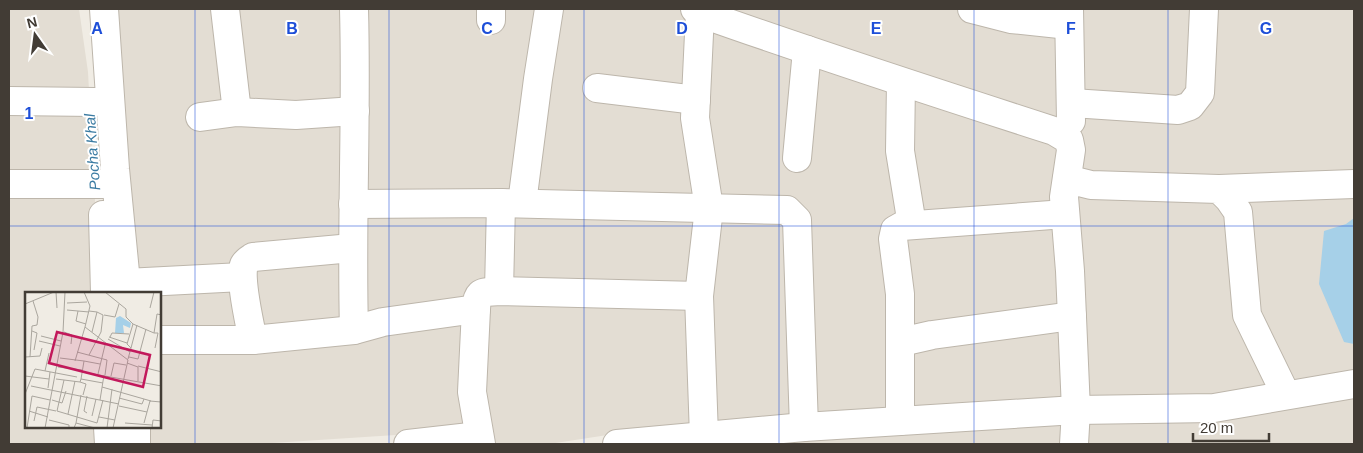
<svg xmlns="http://www.w3.org/2000/svg" width="1363" height="453" font-family="Arial,sans-serif">
<style>
.residential{fill:#e3ddd3}
.water{fill:#a6d0e8}
.lines{fill:none;stroke-linecap:round;stroke-linejoin:round}
.minor-casing{stroke:#bdb6ab;stroke-width:30}
.minor{stroke:#fff;stroke-width:28}
.grid{fill:none;stroke:#1d4ed8;stroke-width:1;stroke-opacity:0.55}
.labels{text-anchor:middle;dominant-baseline:central;stroke-width:4;stroke-linejoin:round;paint-order:stroke}
.water-label{font-size:15px;font-style:italic;fill:#3a7ba2;stroke:#fff}
.inset-road{fill:none;stroke:#aaa69e;stroke-width:1}
.view{fill:#c2185b;fill-opacity:0.15;stroke:#c2185b;stroke-width:2.5}
.inset-edge{fill:none;stroke:#423c35;stroke-width:2.5}
.grid-label{font-size:16px;text-anchor:middle;font-weight:bold;fill:#1d4ed8;stroke:#fff;stroke-width:4;stroke-linejoin:round;paint-order:stroke}
</style>
<rect width="100%" height="100%" fill="#f0ece4"/>
<!-- residential -->
<g class="residential">
<polygon points="9,9 79,9 88,72 100,293 26,293 26,427 106,427 107,444 9,444"/>
<polygon points="108,9 348,9 346,241 236,267 131,272"/>
<polygon points="358,9 679,9 688,16 700,194 691,427 614,434 549,444 492,444 488,429 257,444 142,444 141,427 160,427 160,293 253,264 359,252"/>
<polygon points="719,9 1060,9 1063,104 1057,122"/>
<polygon points="1078,9 1354,9 1354,372 1210,397 1087,397 1073,200"/>
<polygon points="708,28 1047,140 1060,151 1067,403 714,421 703,105"/>
<polygon points="1354,390 1354,444 1081,444 1082,422"/>
<polygon points="1066,419 1065,444 726,444"/>
</g>
<!-- water -->
<polygon class="water" points="1354,218 1354,344 1344,342 1319,284 1324,231 1346,224"/>
<g class="lines">
<defs>
<g id="minor">
<polyline points="104,9 115,169 127,293"/>
<polyline points="225,9 237,112"/>
<path d="M 695,9 L 700,13 C 818,55 936,93 1054,131 L 1069,140 L 1071,150 L 1064,197 L 1070,271 L 1076,410 L 1074,444"/>
<polyline points="972,9 1011,19 1069,25"/>
<polyline points="1069,9 1071,121"/>
<polyline points="700,13 695,118 709,208 699,296 704,436"/>
<polyline points="491,20 491,9"/>
<polyline points="901,82 900,151 912,225"/>
<polyline points="597,88 696,100"/>
<polyline points="9,101 95,102"/>
<polyline points="1072,103 1178,110 1190,106 1200,93 1204,9"/>
<polyline points="200,117 237,112 296,115 355,111"/>
<polyline points="797,158 807,50"/>
<polyline points="1067,179 1091,185 1219,189 1229,199 1238,212 1247,315 1286,395"/>
<polyline points="9,184 103,184"/>
<polyline points="1219,189 1354,184"/>
<polyline points="522,203 538,79 549,9"/>
<polyline points="353,204 501,203 787,210 797,220 804,427"/>
<polyline points="103,215 105,293"/>
<polyline points="126,283 242,277"/>
<polyline points="499,291 501,203"/>
<path d="M 354,330 C 351,223 357,116 354,9"/>
<polyline points="160,340 253,340 354,330 383,322 476,309"/>
<path d="M 253,340 C 250,326 239,276 244,265 C 246,261 250,259 253,257 L 352,248"/>
<polyline points="901,342 932,335 1072,316"/>
<polyline points="900,421 900,294 893,239 895,230 902,226 1065,214"/>
<polyline points="108,427 109,444"/>
<polyline points="136,444 136,427"/>
<polyline points="408,444 479,436"/>
<path d="M 481,444 L 472,392 L 476,309 C 477,290 482,293 499,291 L 699,296"/>
<polyline points="617,444 804,427 1076,410 1214,408 1354,384"/>
</g>
</defs>
<!-- minor casing -->
<use href="#minor" class="minor-casing"/>
<!-- minor -->
<use href="#minor" class="minor"/>
</g>
<!-- grid -->
<path class="grid" d="M 195,9 L 195,444M 389,9 L 389,444M 584,9 L 584,444M 779,9 L 779,444M 974,9 L 974,444M 1168,9 L 1168,444M 9,226 L 1354,226"/>
<g class="labels">
<!-- water labels -->
<g class="water-label">
<text transform="translate(92 152) rotate(-94)">Pocha Khal</text>
</g>
</g>
<!-- overview -->
<g transform="translate(25 292)">
<rect width="136" height="136" fill="#f0ece4"/>
<path d="M 95,24 L 106,31 L 105,36 L 98,33 L 99,41 L 90,41 L 91,26 Z" fill="#a6d0e8"/>
<path class="inset-road" d="M 31,0 L 32,16M 59,0 L 65,14 L 60,35 L 103,68 L 88,136M 80,0 L 101,17 L 101,25 L 108,32 L 129,41 L 132,22 L 137,23M 42,11 L 62,10M 0,12 L 29,0M 125,16 L 129,0M 42,18 L 64,20M 53,19 L 51,29 L 61,32M 64,19 L 72,20 L 67,40M 79,23 L 90,25 L 94,12M 7,39 L 12,41 L 9,58M 39,40 L 47,43 L 46,52M 129,41 L 133,41 L 130,56M 16,44 L 36,49M 84,45 L 102,51M 85,45 L 87,41 L 104,42M 83,47 L 105,60M 14,49 L 35,54M 106,56 L 112,33M 52,60 L 82,68 L 80,83M 64,63 L 76,40 L 78,23 L 72,20M 0,65 L 15,64 L 17,56M 5,65 L 7,34 L 12,33 L 13,25 L 8,9M 104,65 L 113,67 L 121,37M 35,66 L 59,69M 103,67 L 106,56 L 102,52 L 108,32M 50,69 L 60,35M 102,71 L 113,75 L 113,89M 75,72 L 59,69 L 56,87 L 78,91M 113,74 L 137,80M 33,75 L 57,78M 20,79 L 24,61M 57,80 L 137,94M 73,82 L 80,53M 0,84 L 24,87M 86,84 L 89,71 L 101,73M 31,87 L 55,90 L 56,87M 39,88 L 32,119 L 72,131 L 78,108M 55,90 L 61,92 L 58,103M 6,94 L 94,112M 77,95 L 126,109M 23,96 L 25,80M 0,102 L 10,77 L 52,85M 62,104 L 59,119 L 62,121M 94,106 L 117,112 L 119,107M 27,108 L 37,111 L 41,99M 75,108 L 79,83M 94,114 L 122,120M 4,119 L 23,125M 43,122 L 50,89M 67,124 L 71,107M 74,125 L 90,128M 24,128 L 44,133 L 44,136M 9,129 L 12,115 L 31,119M 51,131 L 56,103M 100,131 L 127,133M 119,131 L 125,109 L 136,110M 2,136 L 7,104 L 25,108M 20,136 L 38,40 L 40,0M 49,136 L 51,131 L 70,136M 82,136 L 87,97M 127,136 L 128,128 L 137,129"/>
<path class="view" d="M 32,40 L 125,63 L 118,95 L 24,71 Z"/>
<rect width="136" height="136" class="inset-edge"/>
</g>
<g class="grid-label">
<text x="97" y="34">A</text>
<text x="292" y="34">B</text>
<text x="487" y="34">C</text>
<text x="682" y="34">D</text>
<text x="876" y="34">E</text>
<text x="1071" y="34">F</text>
<text x="1266" y="34">G</text>
<text x="29" y="119">1</text>
</g>
<!-- border -->
<rect width="1363" height="453" fill="none" stroke="#423c35" stroke-width="20"/>
<!-- north arrow -->
<g transform="translate(35 35) rotate(346)" stroke="#ffffff" stroke-width="4" paint-order="stroke">
<path d="M0-4L9 19L0 12L-9 19Z" fill="#423c35"/>
<text y="-8" font-size="14" font-weight="bold" text-anchor="middle" fill="#423c35">N</text>
</g>
<!-- scale -->
<path d="M1193 433v8h76v-8" fill="none" stroke="#423c35" stroke-width="2.5"/>
<text x="1200" y="433" font-size="15" fill="#423c35" stroke="#ffffff" stroke-width="4" paint-order="stroke">20 m</text>
</svg>
